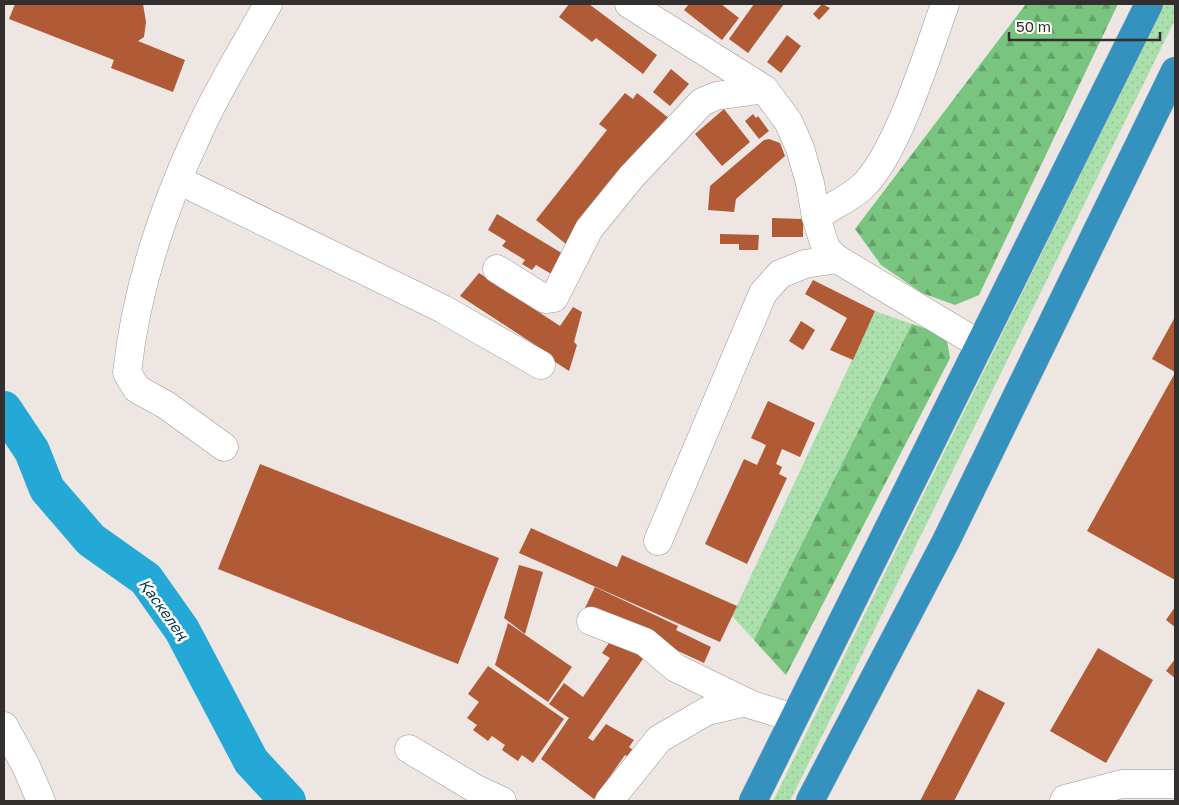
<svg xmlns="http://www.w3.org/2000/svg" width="1179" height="805" font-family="'Golos Text',sans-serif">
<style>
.grass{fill:url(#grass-dots)}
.forest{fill:url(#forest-firs)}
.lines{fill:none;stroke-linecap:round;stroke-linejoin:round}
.river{stroke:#24a8d5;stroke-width:36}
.building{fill:#b15a36}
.minor-casing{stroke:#9e9693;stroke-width:29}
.highway-casing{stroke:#c6c5c4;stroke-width:29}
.minor{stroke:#fff;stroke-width:28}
.highway{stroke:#3592bf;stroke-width:28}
.labels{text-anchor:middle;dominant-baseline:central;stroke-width:5;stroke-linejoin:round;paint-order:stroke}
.water-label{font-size:15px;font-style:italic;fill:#043b4e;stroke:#fff}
</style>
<defs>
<pattern id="grass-dots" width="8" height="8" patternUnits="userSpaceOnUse" patternTransform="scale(1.25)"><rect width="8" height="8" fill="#abe0ad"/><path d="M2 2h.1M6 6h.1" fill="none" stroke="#94c095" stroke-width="1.8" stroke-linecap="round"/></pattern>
<pattern id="forest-firs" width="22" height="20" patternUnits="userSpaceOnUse" patternTransform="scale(1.25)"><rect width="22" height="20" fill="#79c47e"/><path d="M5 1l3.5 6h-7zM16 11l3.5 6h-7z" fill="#64a068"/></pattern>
</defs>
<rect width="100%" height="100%" fill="#eee6e3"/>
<!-- grass -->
<g class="grass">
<polygon points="1164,4 1175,4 1175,20 790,801 773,801"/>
<polygon points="875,311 946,336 950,358 786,675 732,616"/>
</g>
<!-- forest -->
<g class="forest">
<polygon points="1026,4 1118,4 979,295 955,305 922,293 881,265 855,229"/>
<polygon points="912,324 946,336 950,358 786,675 754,640"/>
</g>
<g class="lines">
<!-- river -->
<polyline class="river" points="4,409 32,451 47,489 91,540 146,579 182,630 251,761 288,801"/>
</g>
<!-- building -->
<g class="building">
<polygon points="15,4 143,4 146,22 144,37 138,41 185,60 173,92 111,68 114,60 9,19"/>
<polygon points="569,4 589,4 657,55 643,74 596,38 592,42 559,17"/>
<polygon points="689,4 721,4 739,18 722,40 684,10"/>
<polygon points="754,4 784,4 748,53 729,39"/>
<polygon points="822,4 830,8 819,20 813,14"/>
<polygon points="787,35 801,46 781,73 767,62"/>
<polygon points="671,69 689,84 670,106 653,92"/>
<polygon points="625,93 633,99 637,93 675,123 566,244 536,220 607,130 599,124"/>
<polygon points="724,109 750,142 722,166 695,134"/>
<polygon points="753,114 756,118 758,116 769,131 759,139 745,121"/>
<polygon points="769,139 780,143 785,156 736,199 734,212 708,210 710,186 764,140"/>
<polygon points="497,214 570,258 558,278 536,265 532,270 522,264 525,260 502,246 506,241 488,230"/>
<polygon points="772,218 803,219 803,237 772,237"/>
<polygon points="720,234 759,235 758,250 739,250 739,244 720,244"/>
<polygon points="479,273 560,326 573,307 582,312 574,342 577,345 569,371 549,358 552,356 460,296"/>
<polygon points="813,280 875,311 853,360 830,350 847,318 805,294"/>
<polygon points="1175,317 1175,372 1152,359"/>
<polygon points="801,321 815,330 803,350 789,341"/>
<polygon points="1175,373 1175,580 1087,531"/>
<polygon points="768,401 815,423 800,457 782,449 776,464 782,467 779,474 787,478 747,564 705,544 744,459 757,465 766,445 751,438"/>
<polygon points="260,464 499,558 458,664 218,569"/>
<polygon points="531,528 617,567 622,555 737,606 720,642 519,553"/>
<polygon points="519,565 543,572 525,634 504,618"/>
<polygon points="595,587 678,626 676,630 711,647 704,663 585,608"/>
<polygon points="1175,607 1175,627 1166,620"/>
<polygon points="508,623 572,667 548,702 495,665"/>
<polygon points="615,634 645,656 588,738 593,741 606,724 634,740 629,747 637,753 633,760 625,755 594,799 541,759 569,718 549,704 564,683 583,697 610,658 602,653"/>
<polygon points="1098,648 1153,680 1106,763 1050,731"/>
<polygon points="1175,659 1175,678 1166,671"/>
<polygon points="488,666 564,719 533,763 522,755 518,761 502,750 505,745 492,736 488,741 473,730 477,725 467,718 479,702 468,694"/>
<polygon points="978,689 1005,703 954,801 920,801"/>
</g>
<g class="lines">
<defs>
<g id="minor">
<polyline points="629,4 764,89 788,121 800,148 810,183 816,217 826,249 837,259 979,344"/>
<polyline points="178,180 443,309 541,365"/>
<path d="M 816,217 C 830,207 848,199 861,188 C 897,156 928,51 945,4"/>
<polyline points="497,269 545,299 554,298 589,229 632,176 702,102 716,96 764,89"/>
<path d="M 224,447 L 166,405 L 137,389 L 127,373 C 136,288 164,205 201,127 C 220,85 246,45 268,4"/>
<polyline points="658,541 763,293 780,274 805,264 837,259"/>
<polyline points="591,621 645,642 676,668 752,705 794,718"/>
<polyline points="4,726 26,766 41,801"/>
<polyline points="409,749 476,789 502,801"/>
<polyline points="609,801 659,739 707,711 746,702"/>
<polyline points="1064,801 1065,799 1122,784 1175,784"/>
</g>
<g id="highway">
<polyline points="753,801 1149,4"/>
<polyline points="810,801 946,541 1175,71"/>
</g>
</defs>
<!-- minor casing -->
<use href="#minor" class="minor-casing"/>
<!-- highway casing -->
<use href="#highway" class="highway-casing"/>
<!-- minor -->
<use href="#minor" class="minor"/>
<!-- highway -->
<use href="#highway" class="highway"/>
</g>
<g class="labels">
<!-- water labels -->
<g class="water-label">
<text transform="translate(164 609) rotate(54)">Қаскелең</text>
</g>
</g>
<!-- border -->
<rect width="1179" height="805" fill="none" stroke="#332f2e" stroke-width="10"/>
<!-- scale -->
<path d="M1009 32v8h151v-8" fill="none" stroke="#332f2e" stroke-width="2.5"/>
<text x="1016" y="32" font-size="15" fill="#332f2e" stroke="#ffffff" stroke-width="4" paint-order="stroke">50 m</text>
</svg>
